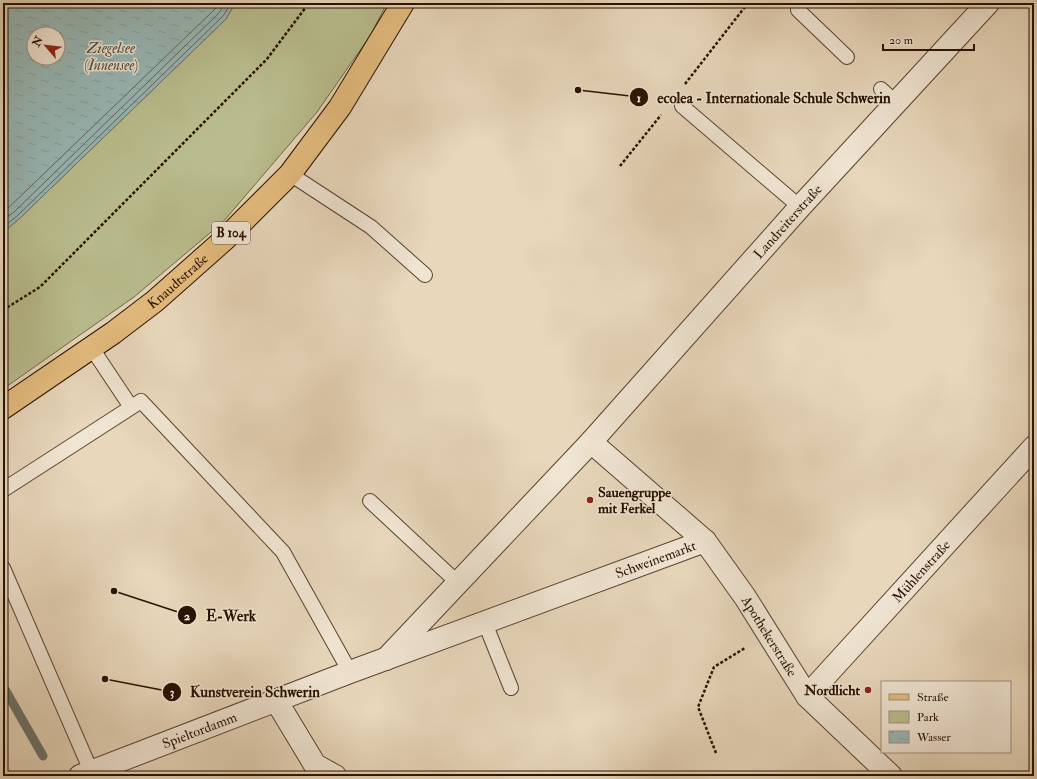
<svg xmlns="http://www.w3.org/2000/svg" width="1037" height="779" font-family="'IM FELL Double Pica',serif">
<style>
.green{fill:#b9bd8e;stroke:#706747}
.water{fill:url(#water-ripples);stroke:#6b756d;fill-rule:evenodd}
.lines{fill:none;stroke-linecap:round;stroke-linejoin:round}
.shore{stroke:#60645b;stroke-width:1}
.stream{stroke:#6b756d;stroke-width:9}
.service-casing{stroke:#58422f;stroke-width:16}
.minor-casing{stroke:#58422f;stroke-width:24}
.primary-casing{stroke:#281100;stroke-width:24}
.path{stroke:#281100;stroke-width:2.5;stroke-dasharray:3 2;stroke-linecap:butt}
.service{stroke:#f0e5d3;stroke-width:14}
.minor{stroke:#f0e5d3;stroke-width:22}
.primary{stroke:#e4bc7e;stroke-width:22}
.poi-dot{fill:#8f2418;stroke:#f0e5d3;stroke-width:1.5}
.labels{text-anchor:middle;dominant-baseline:central;stroke-width:3;stroke-linejoin:round;paint-order:stroke}
.shield{fill:#f0e5d3;stroke:#64513f;stroke-width:1}
.shield-label{font-size:13px;font-weight:bold;fill:#281100}
.street-label{font-size:14px;fill:#281100;stroke:#f0e5d3}
.poi-label{font-size:14px;font-weight:bold;fill:#281100;stroke:#f0e5d3;text-anchor:start}
.water-label{font-size:15px;font-style:italic;fill:#4f4b40;stroke:#f0e5d3}
.leader{fill:none;stroke:#281100;stroke-width:1.5}
.callout-dot{fill:#281100;stroke:#f0e5d3;stroke-width:1.5}
.mark-label{font-size:12px;text-anchor:middle;font-weight:bold;fill:#fff}
.callout-label{font-size:15px;text-anchor:middle;font-weight:bold;fill:#281100;stroke:#f0e5d3;stroke-width:3;stroke-linejoin:round;paint-order:stroke}
</style>
<defs>
<pattern id="water-ripples" width="26" height="14" patternUnits="userSpaceOnUse"><rect width="26" height="14" fill="#98b8b6"/><path d="M2 4q2-2 4 0t4 0M15 11q2-2 4 0t4 0" fill="none" stroke="#839d9b"/></pattern>
</defs>
<rect width="100%" height="100%" fill="#e8d7bb"/>
<filter id="stains"><feTurbulence type="fractalNoise" baseFrequency=".005" numOctaves="4"/><feColorMatrix values="0 0 0 0 .2 0 0 0 0 .09 0 0 0 0 .02 0 0 0 .5 -.17"/></filter>
<radialGradient id="worn" r=".72"><stop offset=".6" stop-color="#630" stop-opacity="0"/><stop offset="1" stop-color="#630" stop-opacity=".3"/></radialGradient>
<!-- green -->
<polygon class="green" points="235,3 387,3 370,36 317,112 223,222 134,297 3,389 3,232 19,219 226,19"/>
<!-- water -->
<path class="water" d="M 3,3 L 235,3 L 226,19 L 19,219 L 3,232 ZM 34,34 L 58,34 L 58,58 L 34,58 Z"/>
<g class="lines">
<!-- shore -->
<g class="shore">
<polyline points="3,213 214,10 218,3"/>
<polyline points="3,220 14,212 219,13 225,3"/>
<polyline points="3,227 17,216 223,16 231,3"/>
</g>
<!-- stream -->
<polyline class="stream" points="3,686 43,756"/>
<defs>
<g id="service">
<polyline points="798,10 847,57"/>
<polyline points="881,89 896,103"/>
<polyline points="682,106 800,207"/>
<polyline points="290,174 371,227 425,275"/>
<polyline points="91,347 131,407"/>
<polyline points="3,490 141,401 283,552 350,672"/>
<polyline points="370,501 458,583"/>
<polyline points="3,568 91,771"/>
<polyline points="485,623 511,688"/>
</g>
<g id="minor">
<path id="s1" d="M 591,442 L 705,541 L 745,597 L 807,696 L 891,776"/>
<path id="s2" d="M 386,659 L 591,442 L 800,207 L 988,3"/>
<path id="s3" d="M 807,696 L 1034,447"/>
<polyline points="277,702 315,765 335,776"/>
<path id="s4" d="M 80,776 L 350,672 L 705,541"/>
</g>
<g id="primary">
<path id="s5" d="M 3,408 L 113,333 L 155,301 L 225,239 L 290,174 L 340,107 L 403,3"/>
</g>
</defs>
<!-- service casing -->
<use href="#service" class="service-casing"/>
<!-- minor casing -->
<use href="#minor" class="minor-casing"/>
<!-- primary casing -->
<use href="#primary" class="primary-casing"/>
<!-- path -->
<g class="path">
<polyline points="685,84 748,3"/>
<polyline points="620,166 661,115"/>
<polyline points="3,310 40,287 267,59 309,3"/>
<polyline points="716,753 698,707 714,667 745,648"/>
<polyline points="168,773 213,776"/>
</g>
<!-- service -->
<use href="#service" class="service"/>
<!-- minor -->
<use href="#minor" class="minor"/>
<!-- primary -->
<use href="#primary" class="primary"/>
</g>
<!-- markers -->
<g class="poi-dot">
<circle cx="590" cy="500" r="4"/>
<circle cx="868" cy="690" r="4"/>
</g>
<g class="labels">
<!-- shield labels -->
<rect class="shield" x="212" y="222" width="38" height="22" rx="3"/>
<g class="shield-label">
<text x="231" y="233">B 104</text>
</g>
<!-- street labels -->
<g class="street-label">
<text stroke="none"><textPath href="#s2" startOffset="594">Landreiterstraße</textPath></text>
<text stroke="none"><textPath href="#s5" startOffset="216">Knaudtstraße</textPath></text>
<text stroke="none"><textPath href="#s4" startOffset="615">Schweinemarkt</textPath></text>
<text stroke="none"><textPath href="#s3" startOffset="169">Mühlenstraße</textPath></text>
<text stroke="none"><textPath href="#s1" startOffset="266">Apothekerstraße</textPath></text>
<text stroke="none"><textPath href="#s4" startOffset="128">Spieltordamm</textPath></text>
</g>
<!-- poi labels -->
<g class="poi-label">
<text x="598" y="492">Sauengruppe<tspan x="598" dy="16">mit Ferkel</tspan></text>
<text x="860" y="690" text-anchor="end">Nordlicht</text>
</g>
<!-- water labels -->
<g class="water-label">
<text x="111" y="48">Ziegelsee<tspan x="111" dy="17">(Innensee)</tspan></text>
</g>
</g>
<!-- callouts -->
<path class="leader" d="M578 90L639 97M114 591L187 615M105 679L172 692"/>
<g class="callout-dot">
<circle cx="578" cy="90" r="4"/>
<circle cx="114" cy="591" r="4"/>
<circle cx="105" cy="679" r="4"/>
<circle cx="639" cy="97" r="10"/>
<circle cx="187" cy="615" r="10"/>
<circle cx="172" cy="692" r="10"/>
</g>
<g class="mark-label">
<text x="639" y="102">1</text>
<text x="187" y="620">2</text>
<text x="172" y="696">3</text>
</g>
<g class="callout-label">
<text x="774" y="103">ecolea - Internationale Schule Schwerin</text>
<text x="231" y="621">E-Werk</text>
<text x="255" y="697">Kunstverein Schwerin</text>
</g>
<!-- margin -->
<rect width="1037" height="779" fill="none" stroke="#e8d7bb" stroke-width="16"/>
<rect x="4" y="4" width="1029" height="771" fill="none" stroke="#281100" stroke-width="2"/>
<rect x="8" y="8" width="1021" height="763" fill="none" stroke="#281100"/>
<!-- legend -->
<rect x="881" y="681" width="130" height="72" fill="#f0e5d3" stroke="#a0907f"/>
<rect x="889" y="694" width="20" height="6" fill="#e4bc7e" stroke="#a0907f"/>
<text x="917" y="701" font-size="12" fill="#281100">Straße</text>
<rect x="889" y="711" width="20" height="12" fill="#b9bd8e" stroke="#a0907f"/>
<text x="917" y="721" font-size="12" fill="#281100">Park</text>
<rect x="889" y="731" width="20" height="12" fill="url(#water-ripples)" stroke="#a0907f"/>
<text x="917" y="741" font-size="12" fill="#281100">Wasser</text>
<!-- north arrow -->
<g transform="translate(46 46) rotate(298)"><circle r="19" fill="#f0e5d3" stroke="#a0907f"/>
<path d="M0-3L7 15L0 10L-7 15Z" fill="#8f2418"/>
<text y="-6" font-size="11" font-weight="bold" text-anchor="middle" fill="#281100">N</text>
</g>
<!-- scale -->
<path d="M883 44v6h91v-6" fill="none" stroke="#281100" stroke-width="2"/>
<text x="889" y="44" font-size="12" fill="#281100" stroke="#f0e5d3" stroke-width="3" paint-order="stroke">20 m</text>
<rect width="100%" height="100%" filter="url(#stains)"/>
<rect width="100%" height="100%" fill="url(#worn)"/>
</svg>
